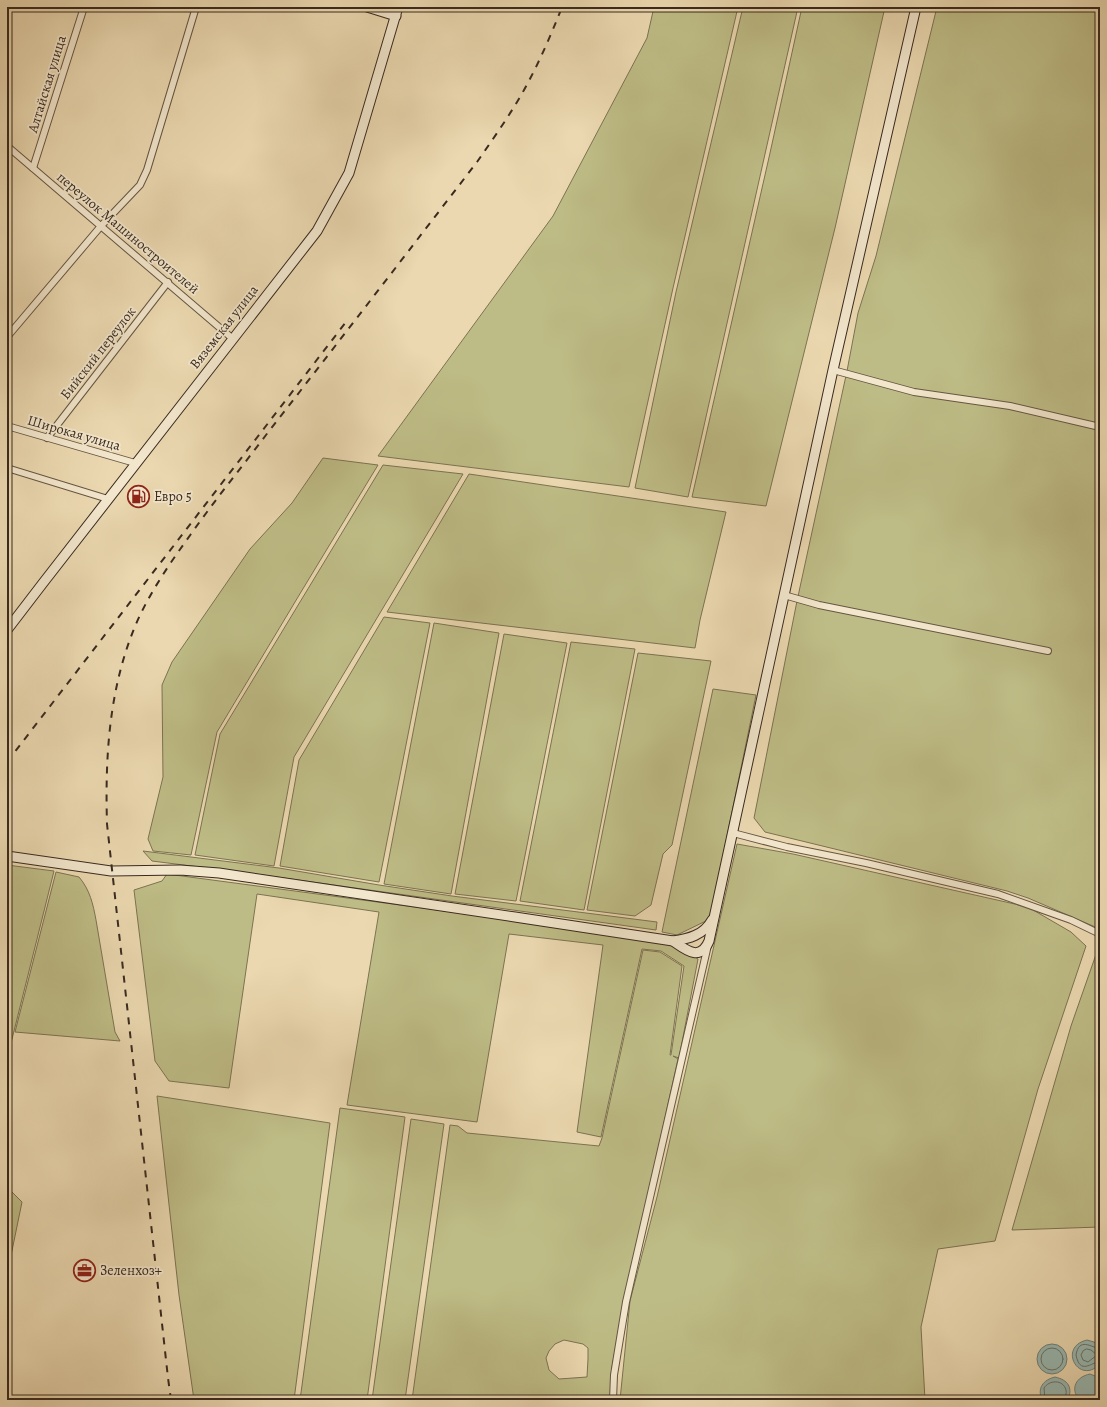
<svg xmlns="http://www.w3.org/2000/svg" width="1107" height="1407" font-family="Alegreya,serif">
<style>
.green{fill:#bebc86;stroke:#7c7352;fill-rule:evenodd}
.water{fill:#99b9b2;stroke:#738077}
.lines{fill:none;stroke-linecap:round;stroke-linejoin:round}
.shore{stroke:#697268;stroke-width:1}
.street-casing{stroke:#665643;stroke-width:8}
.secondary-casing{stroke:#392a1f;stroke-width:11}
.street{stroke:#f2e6cc;stroke-width:6}
.secondary{stroke:#f2e6cc;stroke-width:9}
.rail{stroke:#392a1f;stroke-width:2;stroke-dasharray:7 7;stroke-linecap:butt}
.labels{text-anchor:middle;dominant-baseline:central;stroke-width:3.5;stroke-linejoin:round;paint-order:stroke}
.street-label{font-size:14px;fill:#392a1f;stroke:#f2e6cc}
.poi-label{font-size:14px;fill:#392a1f;stroke:#f2e6cc;text-anchor:start}
</style>
<rect width="100%" height="100%" fill="#ebd8b0"/>
<filter id="stains"><feTurbulence type="fractalNoise" baseFrequency=".005" numOctaves="4"/><feColorMatrix values="0 0 0 0 .2 0 0 0 0 .09 0 0 0 0 .02 0 0 0 .5 -.17"/></filter>
<radialGradient id="worn" r=".72"><stop offset=".6" stop-color="#630" stop-opacity="0"/><stop offset="1" stop-color="#630" stop-opacity=".3"/></radialGradient>
<!-- green -->
<g class="green">
<polygon points="654,7 738,7 673,288 629,487 378,456 553,216 647,38"/>
<polygon points="743,7 798,7 688,497 635,488 676,292"/>
<polygon points="802,7 885,7 835,228 766,506 692,497 770,153"/>
<polygon points="937,7 1100,7 1100,929 1028,898 1007,891 765,832 754,818 797,601 847,371 858,313 876,256"/>
<polygon points="323,458 378,465 301,592 217,732 191,855 153,851 148,839 163,777 162,685 172,662 250,549 292,503"/>
<polygon points="383,465 463,474 294,757 274,866 195,855 220,734"/>
<polygon points="469,474 726,512 700,620 695,648 387,612"/>
<polygon points="384,617 430,623 379,882 280,866 299,760"/>
<polygon points="434,623 499,633 451,894 384,884"/>
<polygon points="504,634 567,643 516,901 455,894"/>
<polygon points="571,642 635,649 584,910 520,901"/>
<polygon points="638,653 711,661 672,845 663,854 651,905 635,916 587,910"/>
<polygon points="713,689 756,695 710,919 677,935 662,932"/>
<polygon points="737,844 793,854 1028,907 1071,932 1086,946 1038,1089 995,1241 938,1249 921,1327 925,1400 620,1400 630,1301 657,1197"/>
<polygon points="143,851 279,868 379,885 452,896 657,922 656,930 255,874 152,861"/>
<polygon points="7,865 54,871 7,1059"/>
<path d="M 56,872 L 79,877 C 90,890 93,904 96,920 L 115,1032 L 120,1041 L 15,1032 Z"/>
<path d="M 167,874 L 475,915 L 674,944 L 698,959 L 679,1058 L 673,1056 L 678,1059 L 621,1317 L 612,1367 L 610,1400 L 412,1400 L 450,1125 L 458,1126 L 467,1133 L 599,1146 L 602,1138 L 643,950 L 660,952 L 682,966 L 670,1055 L 671,1055 L 684,966 L 661,951 L 642,949 L 601,1137 L 577,1132 L 603,945 L 509,934 L 477,1122 L 347,1105 L 379,912 L 257,894 L 229,1088 L 169,1081 L 155,1061 L 134,890 L 162,881 ZM 564,1340 L 583,1344 L 588,1348 L 588,1359 L 587,1377 L 559,1379 L 549,1370 L 546,1358 L 549,1351 L 555,1344 Z"/>
<polygon points="1100,943 1100,1227 1012,1230 1071,1026"/>
<polygon points="157,1096 330,1123 294,1400 194,1400 179,1295"/>
<polygon points="340,1108 405,1117 367,1400 300,1400"/>
<polygon points="411,1119 444,1124 405,1400 372,1400"/>
<polygon points="7,1187 22,1202 7,1275"/>
</g>
<!-- water -->
<g class="water">
<path d="M 1087,1340 L 1094,1342 L 1100,1347 L 1100,1364 C 1079,1386 1057,1347 1087,1340 Z"/>
<circle cx="1052" cy="1359" r="15"/>
<path d="M 1090,1374 L 1100,1378 L 1100,1400 L 1079,1400 C 1070,1388 1076,1377 1090,1374 Z"/>
<path d="M 1055,1377 C 1068,1380 1073,1387 1068,1400 L 1042,1400 C 1037,1388 1043,1380 1055,1377 Z"/>
</g>
<g class="lines">
<!-- shore -->
<g class="shore">
<circle cx="1052" cy="1359" r="11"/>
<polygon points="1087,1349 1091,1350 1097,1355 1088,1362 1083,1360 1081,1355 1083,1351"/>
<path d="M 1100,1349 C 1091,1347 1079,1337 1076,1355 C 1080,1375 1091,1363 1100,1361"/>
<path d="M 1045,1400 L 1044,1388 C 1049,1380 1063,1379 1066,1390 C 1067,1393 1065,1396 1065,1400"/>
</g>
<defs>
<g id="street">
<polyline points="7,146 233,339"/>
<polyline points="33,168 84,7"/>
<polyline points="7,337 101,226 140,185 147,170 196,7"/>
<polyline points="833,370 914,392 1010,406 1100,427"/>
<polyline points="7,426 135,463"/>
<polyline points="47,438 168,282"/>
<polyline points="7,468 108,499"/>
<polyline points="784,595 819,605 1048,651"/>
<polyline points="733,833 787,847 866,863 998,894 1071,920 1100,934"/>
<polyline points="613,1400 614,1375 626,1302 708,945"/>
</g>
<g id="secondary">
<polyline points="367,7 396,16"/>
<polyline points="7,630 43,583 317,231 349,173 398,7"/>
<path d="M 7,856 L 111,871 L 180,870 L 219,873 L 515,917 L 673,941 C 688,939 704,935 712,920"/>
<path d="M 673,941 C 686,950 700,962 709,941 L 833,370 L 916,7"/>
</g>
</defs>
<!-- street casing -->
<use href="#street" class="street-casing"/>
<!-- secondary casing -->
<use href="#secondary" class="secondary-casing"/>
<!-- street -->
<use href="#street" class="street"/>
<!-- secondary -->
<use href="#secondary" class="secondary"/>
<!-- rail -->
<g class="rail">
<polyline points="7,762 346,322"/>
<path d="M 171,1400 L 168,1378 L 107,824 C 105,756 109,688 136,624 C 150,592 170,563 191,534 C 215,500 241,468 266,435 C 337,344 407,253 477,162 C 493,139 510,115 524,90 C 539,63 551,35 562,7"/>
</g>
</g>
<!-- icons -->
<defs>
<symbol id="fuel-ring" viewBox="-11 -11 22 22"><circle r="9.5" fill="#f2e6cc" stroke="#8f2418" stroke-width="1.5"/><path d="M-5.5-6h7V0h2V4h1.3V-2.5L3-4.5l.8-.8L6-3V5H2.5V1h-1V6h-7ZM-4.2-4.7v3.2H.2V-4.7Z" fill="#8f2418"/></symbol>
<symbol id="office-ring" viewBox="-11 -11 22 22"><circle r="9.5" fill="#f2e6cc" stroke="#8f2418" stroke-width="1.5"/><path d="M-6-3h4V-5.5h4V-3h4V5H-6ZM-1-4.5V-3h2v-1.5ZM-6 0V1H6V0Z" fill="#8f2418"/></symbol>
</defs>
<g fill-rule="evenodd">
<use href="#fuel-ring" x="126" y="484" width="25" height="25"/>
<use href="#office-ring" x="72" y="1258" width="25" height="25"/>
</g>
<g class="labels">
<!-- street labels -->
<g class="street-label">
<text transform="translate(47 84) rotate(-73)">Алтайская улица</text>
<text transform="translate(128 233) rotate(40)">переулок Машиностроителей</text>
<text transform="translate(224 327) rotate(-52)">Вяземская улица</text>
<text transform="translate(98 353) rotate(-52)">Бийский переулок</text>
<text transform="translate(74 433) rotate(16)">Широкая улица</text>
</g>
<!-- poi labels -->
<g class="poi-label">
<text x="154" y="496">Евро 5</text>
<text x="100" y="1270">Зеленхоз+</text>
</g>
</g>
<!-- margin -->
<rect width="1107" height="1407" fill="none" stroke="#ebd8b0" stroke-width="24"/>
<rect x="8" y="8" width="1091" height="1391" fill="none" stroke="#392a1f" stroke-width="2"/>
<rect x="12" y="12" width="1083" height="1383" fill="none" stroke="#392a1f"/>
<rect width="100%" height="100%" filter="url(#stains)"/>
<rect width="100%" height="100%" fill="url(#worn)"/>
</svg>
